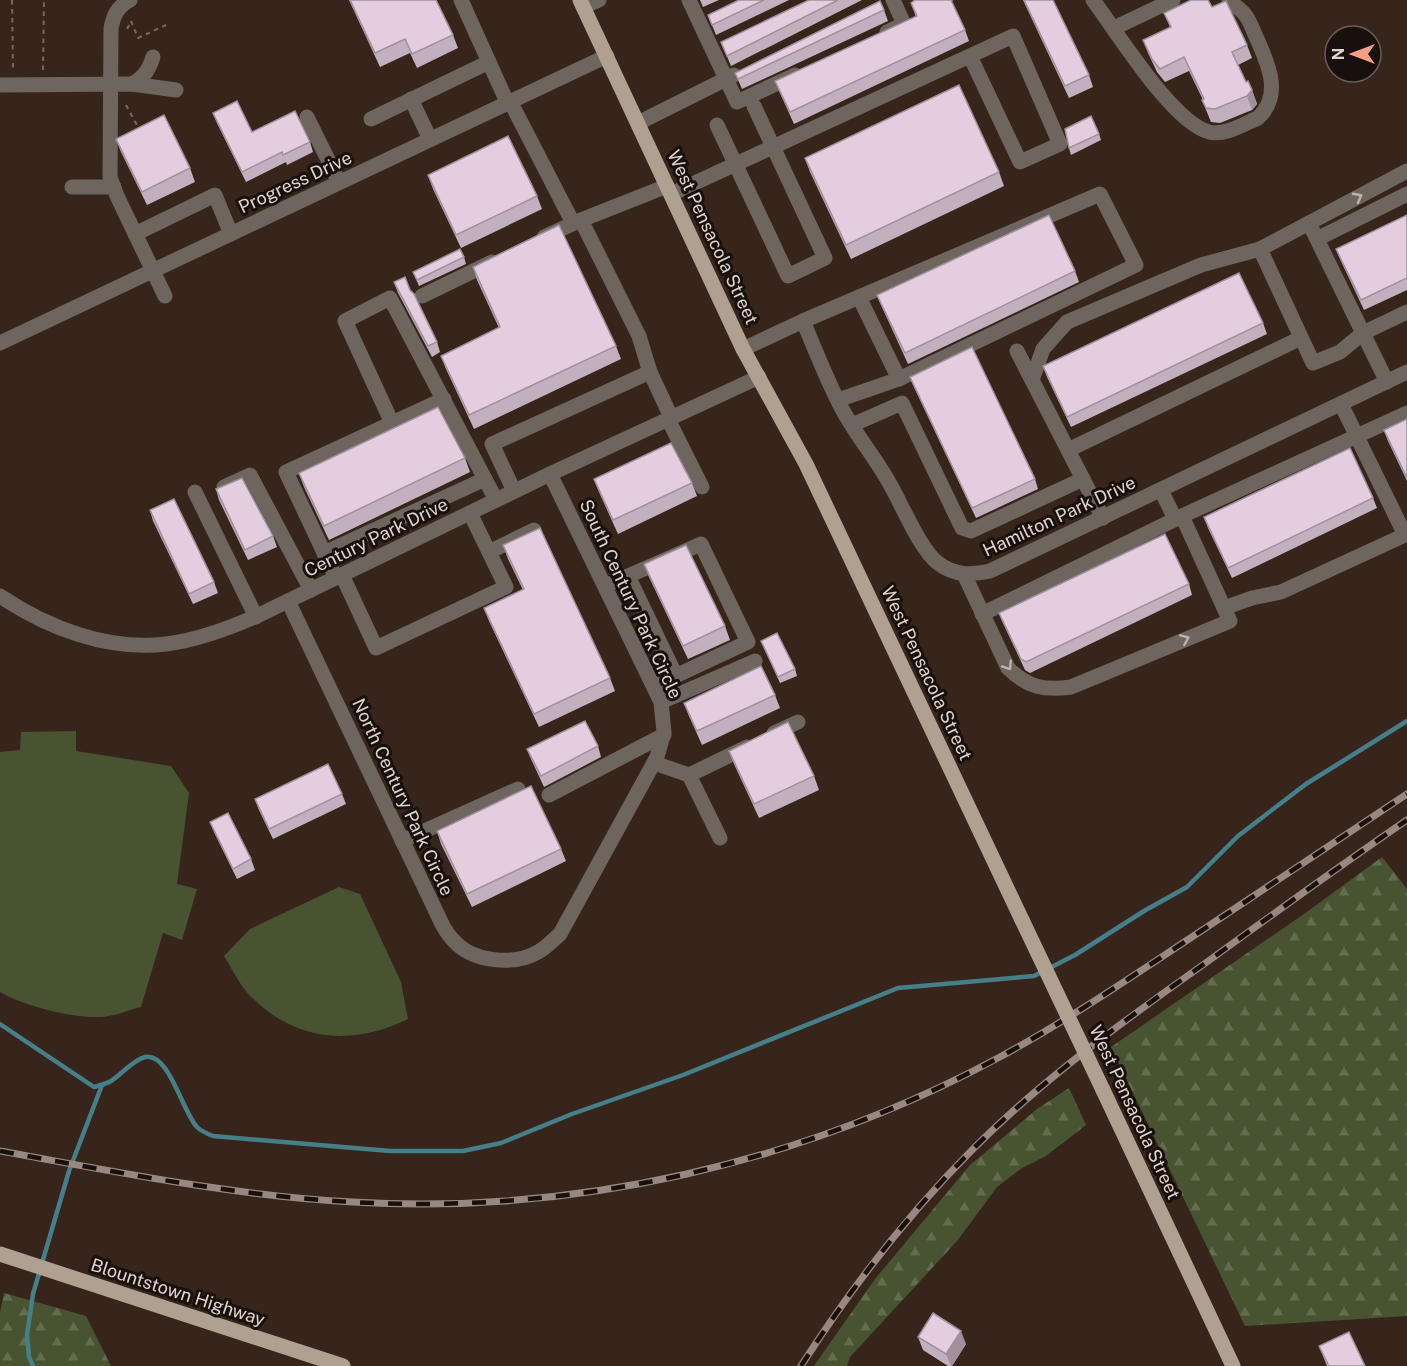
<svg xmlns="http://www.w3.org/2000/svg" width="1407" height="1366" font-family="'Public Sans',sans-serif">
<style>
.forest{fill:url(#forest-firs)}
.park{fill:#485431}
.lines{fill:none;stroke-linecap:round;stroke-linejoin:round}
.stream{stroke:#45808a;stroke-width:4.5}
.path{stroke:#796961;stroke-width:2;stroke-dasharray:4.5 4.5;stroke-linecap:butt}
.minor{stroke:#6d655e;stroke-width:15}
.major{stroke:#b0a091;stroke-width:15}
.rail-casing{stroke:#988881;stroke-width:7}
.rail{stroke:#18100c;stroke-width:4.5;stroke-dasharray:14;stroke-linecap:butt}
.major-bridge{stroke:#b0a091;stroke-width:15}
.wall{fill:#c3b0bf}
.shaded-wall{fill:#9f909b}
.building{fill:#e3cdde;stroke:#9f909b;stroke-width:1.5}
.oneway{stroke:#beb2ac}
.labels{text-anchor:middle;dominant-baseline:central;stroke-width:6;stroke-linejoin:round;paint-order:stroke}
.street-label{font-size:18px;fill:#e0d3cd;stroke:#18100c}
</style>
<defs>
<pattern id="forest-firs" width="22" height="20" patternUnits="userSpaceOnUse" patternTransform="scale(1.5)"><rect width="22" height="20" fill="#485431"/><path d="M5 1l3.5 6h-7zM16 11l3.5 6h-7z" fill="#626c4e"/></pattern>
</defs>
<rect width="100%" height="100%" fill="#37251b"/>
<!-- forest -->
<g class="forest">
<polygon points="1382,857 1407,889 1407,1316 1245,1326 1111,1047 1304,914"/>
<polygon points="1069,1088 1086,1125 1046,1156 1022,1168 997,1187 957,1241 850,1357 847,1366 814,1366 875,1279 970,1165 1037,1109"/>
<polygon points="4,1293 86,1316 111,1366 0,1366 0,1313"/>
</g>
<!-- park -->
<g class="park">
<path d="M 76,731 L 76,751 L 171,766 L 189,793 L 177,884 L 197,889 L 182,940 L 163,933 L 141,1007 C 128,1010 113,1017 100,1017 C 71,1018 24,1006 0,992 L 0,752 L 20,750 L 21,732 Z"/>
<path d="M 339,887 L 360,894 L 401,982 L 408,1019 C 357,1044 303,1043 259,1004 C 255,1000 249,996 246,991 C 237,980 231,967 224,956 L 250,929 Z"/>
</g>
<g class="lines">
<!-- stream -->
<g class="stream">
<path d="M 0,1024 L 94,1087 C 100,1085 106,1084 111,1081 C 122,1074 133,1060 145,1057 C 169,1052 182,1111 197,1127 C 201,1131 208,1134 213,1136 L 390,1151 L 463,1151 L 501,1143 L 572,1114 L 683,1075 L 898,988 L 1034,976 L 1075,955 L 1144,911 L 1187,887 L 1238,836 L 1306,784 L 1407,721"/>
<polyline points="33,1366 29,1357 27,1335 33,1294 69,1171 102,1085"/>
</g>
<!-- path -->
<g class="path">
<polyline points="12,0 13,70"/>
<polyline points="131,21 138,38 166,25"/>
<polyline points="127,29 131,22"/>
<polyline points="43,70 44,0"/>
<polyline points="126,105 139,129"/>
</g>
<!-- minor -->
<g class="minor">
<path d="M 130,0 C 117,7 113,16 111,29 L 110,177 L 117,196 L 165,296"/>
<polyline points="461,0 507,102"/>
<polyline points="689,0 737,102 795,75"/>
<path d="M 1093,0 C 1117,32 1172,122 1209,132 C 1225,136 1244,124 1258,118 C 1282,96 1269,66 1258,41 C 1254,33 1251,23 1246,16 C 1242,10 1234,5 1229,0"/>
<polyline points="583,7 599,0"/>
<polyline points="1114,28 1173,0"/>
<polyline points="887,32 904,24 893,0"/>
<path d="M 132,84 C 144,77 149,70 153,57"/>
<polyline points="0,85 132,84 176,90"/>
<polyline points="411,99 430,139"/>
<polyline points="510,101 573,223"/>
<polyline points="307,117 339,182"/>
<polyline points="371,119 489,62"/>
<polyline points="638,123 734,75"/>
<polyline points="717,125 788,276 825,258 754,106"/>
<polyline points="72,187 114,187"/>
<polyline points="671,194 1013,36 1060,144 1020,162 970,56"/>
<polyline points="581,220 639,336 650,372 671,417"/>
<polyline points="1309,223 1387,382"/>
<polyline points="135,234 215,195 231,234"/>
<polyline points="544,237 581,220 667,186"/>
<polyline points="1317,239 1407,194"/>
<polyline points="1260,249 1313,363 1340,352 1363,333 1407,312"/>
<polyline points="422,296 492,262"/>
<polyline points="859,297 899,379"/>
<polyline points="803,321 1100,194 1136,265 899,379 838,400"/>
<polyline points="0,343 607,56"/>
<path d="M 743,349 L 803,321 C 815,349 826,378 840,405 C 854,433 876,458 891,486 C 903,507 920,549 938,563 C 955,576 971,575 990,571 L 1407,372"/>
<polyline points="1017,351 1103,518"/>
<polyline points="1032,380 1043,349 1067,322 1201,265 1260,249 1407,171"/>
<polyline points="1341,404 1405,535"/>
<polyline points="668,419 702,487"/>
<polyline points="392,423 345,321 390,298 496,500"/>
<polyline points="852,425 902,403 962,528 971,531 1083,479"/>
<polyline points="1068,450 1301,338"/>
<polyline points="224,487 250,475 311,590"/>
<polyline points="1161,490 1175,519"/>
<polyline points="514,491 492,444 650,372"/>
<polyline points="195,492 256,617"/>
<polyline points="489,552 534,530"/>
<polyline points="324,553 485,479"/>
<path d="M 964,574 L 1008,668 C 1027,687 1044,691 1071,687 L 1230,621 L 1182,516"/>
<polyline points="342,575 376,648 506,587 470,513"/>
<polyline points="628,576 676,676"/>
<polyline points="336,578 286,472 444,399"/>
<polyline points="605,586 701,544 748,642 654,686"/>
<path d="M 0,596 C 48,628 107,651 166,644 C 198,640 230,628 259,615 L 550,474 L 759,377"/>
<path d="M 288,601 L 443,926 C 446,931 450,937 454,941 C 473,962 514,966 538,952 C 546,948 553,940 560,934 L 657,757 L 664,732 L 661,702 L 550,474"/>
<polyline points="1224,608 1252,598 1281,592 1407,534"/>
<polyline points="982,614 1182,516 1407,413"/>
<polyline points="661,702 755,661"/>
<polyline points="774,733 798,722"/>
<polyline points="654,763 689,775 747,747"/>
<polyline points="689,775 720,838"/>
<polyline points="549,795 664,735"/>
<polyline points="402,841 518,789"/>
</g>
<!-- major -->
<g class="major">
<polyline points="580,0 743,349 806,464 1022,920"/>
<polyline points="1103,1090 1233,1366"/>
<polyline points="0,1254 343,1366"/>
</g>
<defs>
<g id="rail">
<path d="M 0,1151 C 117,1172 235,1196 353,1202 C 576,1215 802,1163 998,1058 C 1065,1022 1128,979 1192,937 C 1263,890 1335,842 1407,794"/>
<path d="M 801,1366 C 851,1288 907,1215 973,1149 C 1044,1078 1125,1020 1207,962 C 1273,914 1340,866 1407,820"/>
</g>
</defs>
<!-- rail casing -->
<use href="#rail" class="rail-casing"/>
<!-- rail -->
<use href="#rail" class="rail"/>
<!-- major-bridge -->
<polyline class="major-bridge" points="1022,920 1103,1090"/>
</g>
<!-- wall -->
<g class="wall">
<polygon points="349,0 436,0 453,35 458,48 417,68 410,53 380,67"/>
<polygon points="700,0 719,0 703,7"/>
<polygon points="739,0 789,0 716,35 708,15"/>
<polygon points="809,0 862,0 731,66 721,42"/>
<polygon points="915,0 954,0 951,1 965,30 969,41 794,124 780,93 775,81 916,17 911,3"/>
<polygon points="1023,0 1053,0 1089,75 1093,87 1069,98"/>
<polygon points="1212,7 1247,45 1252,58 1238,65 1246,82 1252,90 1257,104 1252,110 1220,123 1211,122 1202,100 1203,100 1189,71 1165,82 1157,72 1148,53 1143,40 1170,27 1164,13"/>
<polygon points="884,10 888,21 742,89 735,73"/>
<polygon points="213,113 252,132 310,142 313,152 287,165 286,162 246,182 217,123"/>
<polygon points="1099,134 1101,140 1071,155 1069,148"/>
<polygon points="116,139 190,168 195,182 147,205 121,152"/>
<polygon points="805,158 999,172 1004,186 851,259 810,172"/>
<polygon points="428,175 537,196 542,209 461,248 433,189"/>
<polygon points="1407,215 1407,290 1364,310 1340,259 1336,249"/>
<polygon points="464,257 466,264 419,286 413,272"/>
<polygon points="473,267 616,346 621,359 474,429 446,369 441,356 499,328 477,280"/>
<polygon points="1075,271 1079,282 908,364 881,305 877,295"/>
<polygon points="394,282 410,291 437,342 440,352 432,357 398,293"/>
<polygon points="1263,323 1267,334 1071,427 1047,377 1043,366"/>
<polygon points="910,377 1035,479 1038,489 976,518 914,387"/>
<polygon points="1407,419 1407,481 1388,441 1384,430"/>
<polygon points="465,458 470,472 329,540 304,487 299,473"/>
<polygon points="594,479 692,483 697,496 618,534 599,492"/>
<polygon points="216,489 273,536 277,547 248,560 219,500"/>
<polygon points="1373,498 1377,508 1232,578 1208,528 1204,517"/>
<polygon points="150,510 214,582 218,593 193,604 153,521"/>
<polygon points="503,545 610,678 615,691 539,727 489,621 484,608 523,590 508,559"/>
<polygon points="644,564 725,626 730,640 688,659 649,577"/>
<polygon points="1189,584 1192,595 1030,673 1025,670 1003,623 999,613"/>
<polygon points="761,641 795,669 797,676 780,683"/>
<polygon points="775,695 780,708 702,745 689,716 684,703"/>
<polygon points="598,746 601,757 544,787 531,759 527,749"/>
<polygon points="729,751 814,776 819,790 759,818 734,764"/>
<polygon points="342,794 346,804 273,839 259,810 255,799"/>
<polygon points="210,822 251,859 255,870 237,879 214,832"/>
<polygon points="437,831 561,849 566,861 472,907 441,844"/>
<polygon points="918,1337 966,1344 952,1366 948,1366 923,1350"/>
<polygon points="1319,1346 1365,1366 1327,1366"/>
</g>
<!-- shaded-wall -->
<g class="shaded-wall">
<polygon points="1252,90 1257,104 1252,110 1247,96"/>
<polygon points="961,1331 966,1344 952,1366 951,1366 946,1354"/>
</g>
<!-- building -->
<g class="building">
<polygon points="350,0 436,0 453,35 412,54 405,39 375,53"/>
<polygon points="739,0 764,0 712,25 708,15"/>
<polygon points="809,0 838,0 727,56 721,42"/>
<polygon points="915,0 951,0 965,30 790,112 775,81 917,16 911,3"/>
<polygon points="1024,0 1053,0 1089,75 1065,86"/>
<polygon points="1191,0 1208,0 1212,7 1226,1 1247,45 1232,52 1246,82 1248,81 1252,90 1247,96 1215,109 1206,108 1202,100 1204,99 1184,57 1160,69 1152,59 1143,40 1171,27 1164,13"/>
<polygon points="880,1 884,10 738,79 735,73"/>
<polygon points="959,85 999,172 846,245 805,158"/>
<polygon points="237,101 252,132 295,111 310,142 283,155 282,152 242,172 213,113"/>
<polygon points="164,115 190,168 142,192 116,139"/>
<polygon points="1091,116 1099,134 1069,148 1065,129"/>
<polygon points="508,136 537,196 456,235 428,175"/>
<polygon points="1049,215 1075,271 905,353 877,295"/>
<polygon points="1407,215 1407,278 1361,300 1336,249"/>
<polygon points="559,225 616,346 469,415 441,356 500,327 473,267"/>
<polygon points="460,249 464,257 417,280 413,272"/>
<polygon points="1239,273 1263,323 1067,417 1043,366"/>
<polygon points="405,277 410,290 414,294 437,342 428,346 394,282"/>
<polygon points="972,347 1035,479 972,508 910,377"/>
<polygon points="438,407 465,458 324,526 299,473"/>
<polygon points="1407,419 1407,478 1384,430"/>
<polygon points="671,443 692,483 613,520 594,479"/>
<polygon points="1350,448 1373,498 1228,568 1204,517"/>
<polygon points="242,478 273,536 245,550 216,489"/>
<polygon points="174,499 214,582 189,594 150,510"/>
<polygon points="540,528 610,678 534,714 484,608 524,589 503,545"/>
<polygon points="1165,534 1189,584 1026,662 1021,659 999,613"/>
<polygon points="686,545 725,626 683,646 644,564"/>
<polygon points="777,633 795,669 778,677 761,641"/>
<polygon points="761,666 775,695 697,731 684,703"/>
<polygon points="585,721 598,746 541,776 527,749"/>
<polygon points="788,722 814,776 754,804 729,751"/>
<polygon points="328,764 342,794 269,829 255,799"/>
<polygon points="531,786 561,849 467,894 437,831"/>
<polygon points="228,813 251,859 233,869 210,822"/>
<polygon points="933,1313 961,1331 946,1354 918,1337"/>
<polygon points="1349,1332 1365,1366 1329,1366 1319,1346"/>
</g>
<!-- one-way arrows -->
<defs><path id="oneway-chevron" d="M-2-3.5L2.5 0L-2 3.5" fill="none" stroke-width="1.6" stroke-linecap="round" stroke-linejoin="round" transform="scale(1.5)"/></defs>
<g class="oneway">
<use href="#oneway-chevron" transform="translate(1358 197) rotate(-28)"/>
<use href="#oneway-chevron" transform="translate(1185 639) rotate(-23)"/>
<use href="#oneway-chevron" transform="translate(1008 666) rotate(56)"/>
</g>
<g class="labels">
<!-- street labels -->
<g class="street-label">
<text transform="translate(295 182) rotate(-25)">Progress Drive</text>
<text transform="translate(713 237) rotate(65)">West Pensacola Street</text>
<text transform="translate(1059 516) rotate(-25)">Hamilton Park Drive</text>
<text transform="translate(376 537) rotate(-26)">Century Park Drive</text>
<text transform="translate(631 599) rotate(65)">South Century Park Circle</text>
<text transform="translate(927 673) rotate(65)">West Pensacola Street</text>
<text transform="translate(403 797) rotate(65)">North Century Park Circle</text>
<text transform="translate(1135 1112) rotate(65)">West Pensacola Street</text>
<text transform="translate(178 1292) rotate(18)">Blountstown Highway</text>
</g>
</g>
<!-- north arrow -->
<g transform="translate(1353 54) rotate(270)"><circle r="28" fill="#18100c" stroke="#685e59" stroke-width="1.5"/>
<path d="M0-4.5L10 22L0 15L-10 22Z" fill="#f49e88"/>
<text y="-9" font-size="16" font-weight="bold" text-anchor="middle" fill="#e0d3cd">N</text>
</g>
</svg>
